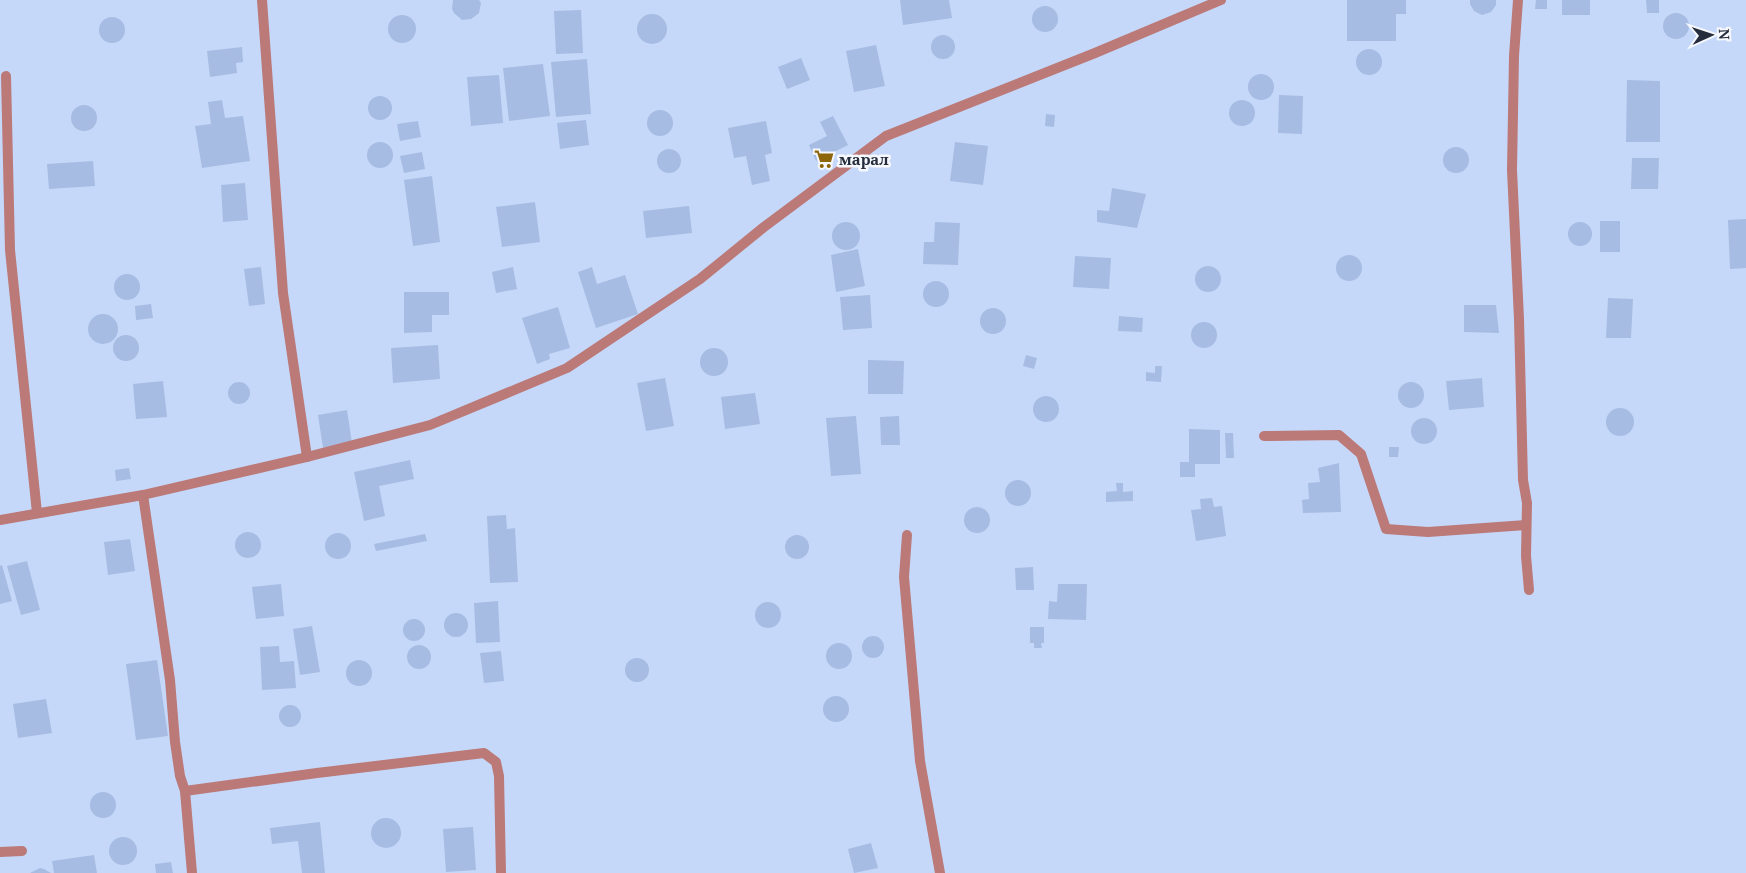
<svg xmlns="http://www.w3.org/2000/svg" width="1746" height="873" font-family="'Noto Serif',serif">
<style>
.building{fill:#a6bce3}
.lines{fill:none;stroke-linecap:round;stroke-linejoin:round}
.street{stroke:#bb7978;stroke-width:10}
.labels{text-anchor:middle;dominant-baseline:central;stroke-width:5;stroke-linejoin:round;paint-order:stroke}
.poi-label{font-size:15px;font-weight:bold;fill:#252d3d;stroke:#f6f8fd;text-anchor:start}
</style>
<rect width="100%" height="100%" fill="#c6d8f9"/>
<!-- building -->
<g class="building">
<polygon points="453,0 479,0 481,3 479,13 471,19 462,20 454,13 452,9"/>
<polygon points="900,0 949,0 952,18 903,25"/>
<polygon points="1347,0 1406,0 1406,14 1396,14 1396,8 1396,41 1347,41"/>
<polygon points="1470,0 1496,0 1496,5 1491,12 1482,15 1474,11 1470,4"/>
<polygon points="1536,0 1547,0 1547,9 1535,9"/>
<rect x="1562" y="0" width="28" height="15"/>
<polygon points="1646,0 1659,0 1659,13 1647,13"/>
<circle cx="1045" cy="19" r="13"/>
<polygon points="581,10 583,53 556,54 554,11"/>
<circle cx="1676" cy="26" r="13"/>
<circle cx="652" cy="29" r="15"/>
<circle cx="402" cy="29" r="14"/>
<circle cx="112" cy="30" r="13"/>
<circle cx="943" cy="47" r="12"/>
<polygon points="876,45 885,86 854,92 846,51"/>
<polygon points="242,47 243,62 236,63 237,73 210,77 207,51"/>
<circle cx="1369" cy="62" r="13"/>
<polygon points="801,58 810,80 787,89 778,67"/>
<polygon points="587,59 591,114 556,117 551,62"/>
<polygon points="543,64 550,116 509,121 503,68"/>
<circle cx="1261" cy="87" r="13"/>
<polygon points="499,75 503,123 471,126 467,77"/>
<polygon points="1627,80 1660,81 1660,142 1626,142"/>
<polygon points="1279,95 1303,96 1302,134 1278,133"/>
<circle cx="380" cy="108" r="12"/>
<circle cx="1242" cy="113" r="13"/>
<polygon points="222,100 225,118 243,116 250,161 202,168 195,126 211,124 208,102"/>
<circle cx="84" cy="118" r="13"/>
<circle cx="660" cy="123" r="13"/>
<polygon points="1046,114 1055,115 1054,127 1045,126"/>
<polygon points="833,116 848,145 816,161 809,145 827,136 820,122"/>
<polygon points="586,120 589,145 560,149 557,123"/>
<polygon points="418,121 421,137 400,141 397,124"/>
<polygon points="766,121 772,153 765,155 770,181 752,185 746,156 734,158 728,128"/>
<circle cx="380" cy="155" r="13"/>
<polygon points="955,142 988,146 983,185 950,181"/>
<circle cx="1456" cy="160" r="13"/>
<circle cx="669" cy="161" r="12"/>
<polygon points="422,152 425,169 404,173 400,156"/>
<polygon points="1632,158 1659,158 1658,189 1631,189"/>
<polygon points="93,161 95,186 49,189 47,164"/>
<polygon points="432,176 440,242 413,246 404,180"/>
<polygon points="245,183 248,220 223,222 221,185"/>
<polygon points="1112,188 1146,194 1137,228 1097,222 1097,210 1109,211"/>
<polygon points="535,202 540,242 502,247 496,207"/>
<polygon points="689,206 692,233 646,238 643,211"/>
<polygon points="1746,219 1746,268 1730,269 1728,220"/>
<rect x="1600" y="221" width="20" height="31"/>
<circle cx="1580" cy="234" r="12"/>
<polygon points="935,222 960,223 958,265 923,264 924,242 934,242"/>
<circle cx="846" cy="236" r="14"/>
<polygon points="858,249 865,286 836,292 831,255"/>
<circle cx="1349" cy="268" r="13"/>
<polygon points="1075,256 1111,258 1109,289 1073,287"/>
<circle cx="1208" cy="279" r="13"/>
<polygon points="261,267 265,304 249,306 244,269"/>
<polygon points="513,267 517,289 496,293 492,272"/>
<polygon points="592,267 597,284 625,275 638,314 596,328 578,272"/>
<circle cx="127" cy="287" r="13"/>
<circle cx="936" cy="294" r="13"/>
<polygon points="404,292 449,292 449,315 432,315 432,332 404,333"/>
<polygon points="870,295 872,328 843,330 840,297"/>
<polygon points="1608,298 1633,299 1631,338 1606,338"/>
<polygon points="151,304 153,318 136,320 135,306"/>
<polygon points="1464,305 1496,305 1499,333 1464,332"/>
<polygon points="558,307 570,348 549,354 550,359 537,364 522,318"/>
<circle cx="993" cy="321" r="13"/>
<circle cx="103" cy="329" r="15"/>
<polygon points="1119,316 1143,318 1142,332 1118,331"/>
<circle cx="1204" cy="335" r="13"/>
<circle cx="126" cy="348" r="13"/>
<polygon points="438,345 440,379 393,383 391,348"/>
<circle cx="714" cy="362" r="14"/>
<polygon points="1026,355 1037,358 1034,369 1023,366"/>
<polygon points="868,360 904,361 903,394 868,394"/>
<polygon points="1155,366 1162,366 1161,382 1146,381 1146,372 1155,373"/>
<polygon points="665,378 674,426 646,431 637,383"/>
<polygon points="1482,378 1484,407 1449,410 1446,381"/>
<polygon points="163,381 167,417 136,419 133,384"/>
<circle cx="1411" cy="395" r="13"/>
<circle cx="239" cy="393" r="11"/>
<polygon points="755,393 760,424 725,429 721,397"/>
<circle cx="1046" cy="409" r="13"/>
<circle cx="1620" cy="422" r="14"/>
<polygon points="347,410 352,443 323,448 318,415"/>
<polygon points="856,416 861,474 831,476 826,418"/>
<polygon points="899,416 900,445 881,445 880,417"/>
<circle cx="1424" cy="431" r="13"/>
<polygon points="1189,429 1220,430 1220,464 1195,464 1195,477 1180,477 1180,462 1189,462"/>
<polygon points="1225,433 1233,433 1234,458 1226,458"/>
<polygon points="1389,447 1399,447 1398,457 1389,457"/>
<polygon points="410,460 414,479 379,486 385,516 364,521 354,472"/>
<polygon points="1339,463 1341,512 1303,513 1302,500 1309,499 1308,483 1320,482 1318,468"/>
<polygon points="129,468 131,479 116,481 115,470"/>
<circle cx="1018" cy="493" r="13"/>
<polygon points="1116,483 1123,483 1123,492 1133,491 1133,501 1106,502 1106,492 1117,491"/>
<polygon points="1212,498 1214,507 1222,506 1226,536 1196,541 1191,510 1201,509 1200,499"/>
<circle cx="977" cy="520" r="13"/>
<polygon points="506,515 507,529 515,528 518,582 490,583 487,516"/>
<circle cx="248" cy="545" r="13"/>
<circle cx="338" cy="546" r="13"/>
<polygon points="425,534 427,541 376,551 374,544"/>
<circle cx="797" cy="547" r="12"/>
<polygon points="130,539 135,571 108,575 104,542"/>
<polygon points="27,561 40,610 21,615 7,566"/>
<polygon points="2,565 12,601 0,604 0,566"/>
<polygon points="1033,567 1034,590 1016,590 1015,568"/>
<polygon points="281,584 284,616 256,619 252,587"/>
<polygon points="1058,584 1087,584 1086,620 1048,619 1049,601 1057,602"/>
<polygon points="498,601 500,642 476,643 474,603"/>
<circle cx="768" cy="615" r="13"/>
<circle cx="456" cy="625" r="12"/>
<circle cx="414" cy="630" r="11"/>
<polygon points="312,626 320,672 300,675 293,629"/>
<polygon points="1030,627 1044,627 1044,643 1041,643 1042,648 1034,648 1034,643 1030,643"/>
<circle cx="873" cy="647" r="11"/>
<circle cx="839" cy="656" r="13"/>
<circle cx="419" cy="657" r="12"/>
<polygon points="279,646 280,662 294,661 296,688 262,690 260,647"/>
<polygon points="501,651 504,681 484,683 480,653"/>
<circle cx="637" cy="670" r="12"/>
<polygon points="157,660 168,736 136,740 126,664"/>
<circle cx="359" cy="673" r="13"/>
<circle cx="836" cy="709" r="13"/>
<polygon points="46,699 52,733 18,738 13,704"/>
<circle cx="290" cy="716" r="11"/>
<circle cx="103" cy="805" r="13"/>
<circle cx="386" cy="833" r="15"/>
<polygon points="320,822 325,873 302,873 298,841 272,844 270,828"/>
<polygon points="473,827 476,870 446,872 443,829"/>
<circle cx="123" cy="851" r="14"/>
<polygon points="871,843 878,868 854,873 848,849"/>
<polygon points="94,855 97,873 54,873 52,861"/>
<polygon points="171,862 173,873 156,873 155,864"/>
<polygon points="40,868 44,869 51,873 30,873"/>
</g>
<g class="lines">
<!-- street -->
<g class="street">
<polyline points="262,0 283,293 307,457"/>
<polyline points="1518,0 1514,56 1512,170 1519,319 1523,480 1527,503 1526,556 1529,590"/>
<polyline points="6,76 10,250 37,513"/>
<polyline points="1264,436 1339,435 1361,454 1386,529 1428,532 1526,525"/>
<polyline points="143,495 170,680 175,742 180,776 185,791 192,873"/>
<polyline points="0,520 143,495 307,457 430,425 567,368 700,279 764,227 886,136 1095,53 1221,0"/>
<polyline points="907,535 904,577 920,761 940,873"/>
<polyline points="185,791 317,773 484,753 496,762 499,776 501,873"/>
<polyline points="0,852 22,851"/>
</g>
</g>
<!-- icons -->
<defs>
<symbol id="supermarket-bare" viewBox="-9 -9 18 18"><path d="M-6-5.5h2.5l.6 2H6L4.5 2H-2.5L-4.4-4H-6ZM-1.5 3.2a1.3 1.3 0 1 0 .1 0ZM3 3.2a1.3 1.3 0 1 0 .1 0Z" fill="#8d660a" stroke="#f6f8fd" stroke-width="2.5" paint-order="stroke"/></symbol>
</defs>
<g fill-rule="evenodd">
<use href="#supermarket-bare" x="810" y="145" width="28" height="28"/>
</g>
<g class="labels">
<!-- poi labels -->
<g class="poi-label">
<text x="839" y="159">марал</text>
</g>
</g>
<!-- north arrow -->
<g transform="translate(1711 35) rotate(87)" stroke="#f6f8fd" stroke-width="4" paint-order="stroke">
<path d="M0-4L9 19L0 12L-9 19Z" fill="#252d3d"/>
<text y="-8" font-size="14" font-weight="bold" text-anchor="middle" fill="#252d3d">N</text>
</g>
</svg>
